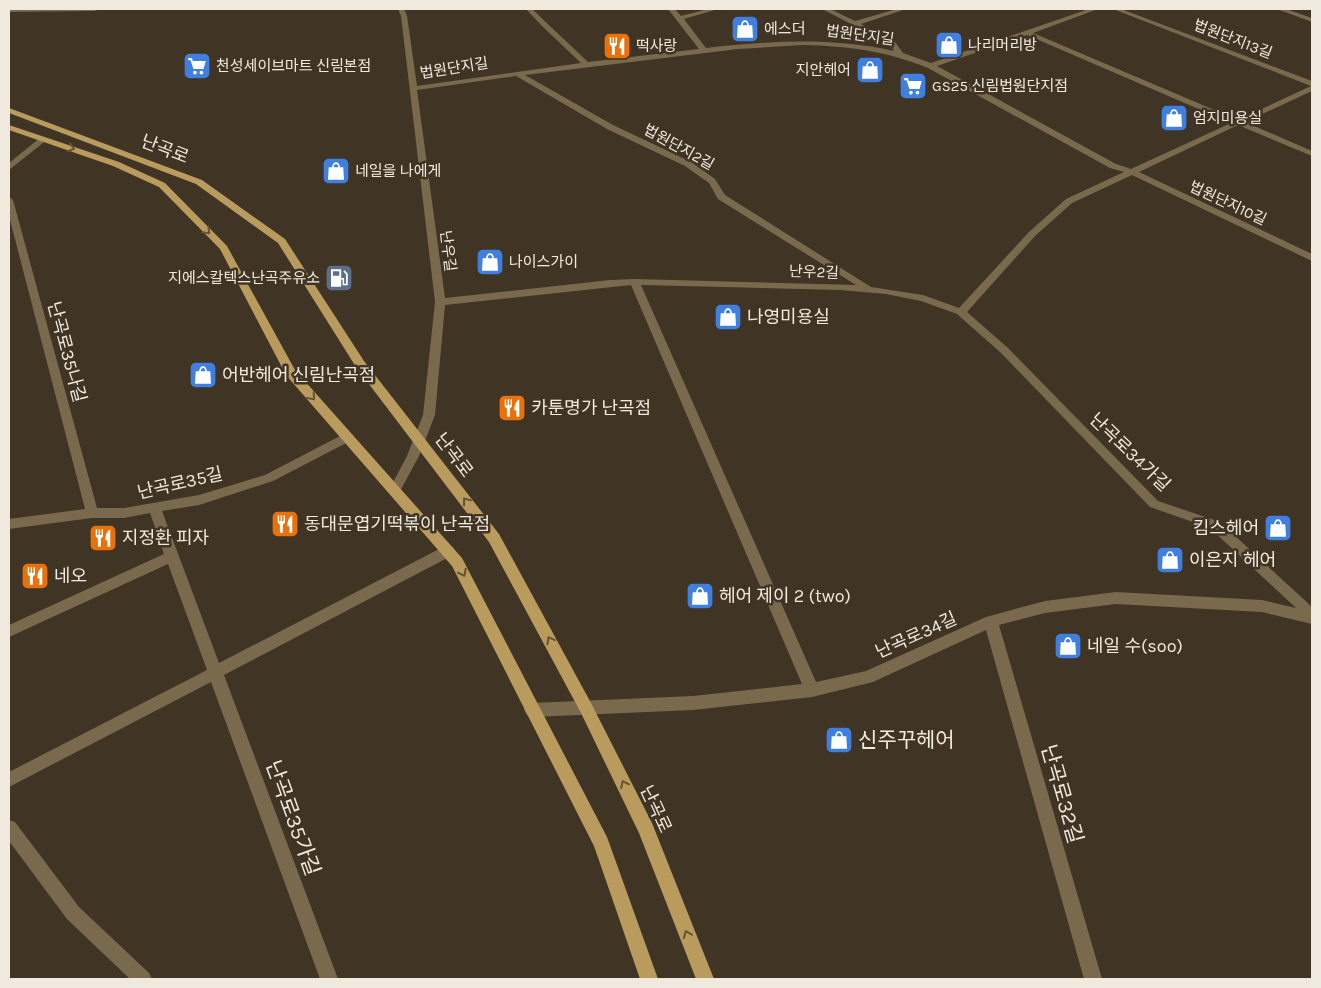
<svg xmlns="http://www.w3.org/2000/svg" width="1321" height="988" font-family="Karla,'Noto Sans KR',sans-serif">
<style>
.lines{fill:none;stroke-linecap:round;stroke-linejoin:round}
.minor{fill:#796a4d;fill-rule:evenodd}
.major{fill:#ba9b5e;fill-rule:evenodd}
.oneway{stroke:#655335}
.labels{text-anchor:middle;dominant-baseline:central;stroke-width:5;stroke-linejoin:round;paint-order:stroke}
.far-poi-label{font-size:15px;fill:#f0e9de;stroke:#403424;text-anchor:start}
.far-street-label{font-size:15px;fill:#f0e9de;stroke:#403424}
.street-label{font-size:18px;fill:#f0e9de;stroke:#403424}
.poi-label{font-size:18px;fill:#f0e9de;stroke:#403424;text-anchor:start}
.near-poi-label{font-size:21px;fill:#f0e9de;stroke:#403424;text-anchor:start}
.near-street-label{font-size:21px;fill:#f0e9de;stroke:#403424}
</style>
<rect width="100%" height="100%" fill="#403424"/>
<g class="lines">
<!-- minor -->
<g class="minor">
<polygon points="9,9 98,9 95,11 9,12"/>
<path d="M 398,9 L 404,9 L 407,16 L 417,86 L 581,63 L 542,26 L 526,9 L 532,9 L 588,62 L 699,49 L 668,9 L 675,9 L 681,16 L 708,9 L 718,9 L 684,19 L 706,48 C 769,41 831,37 894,51 L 890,44 L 822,9 L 830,9 L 855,21 L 897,9 L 906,9 L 861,24 L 895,42 L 903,53 L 931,63 L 1089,9 L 1098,9 L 1033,33 L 1238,120 L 1311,86 L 1113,9 L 1121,9 L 1312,81 L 1312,91 L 1245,122 L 1312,151 L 1312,156 L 1238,125 L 1139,172 L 1312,254 L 1312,261 L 1132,175 L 1072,203 L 1035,236 L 967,312 L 1008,348 L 1158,501 L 1220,522 L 1312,607 L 1312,624 L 1262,612 L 1116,604 L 1045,613 L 999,625 L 1102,979 L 1084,979 L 986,630 L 873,682 L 812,697 L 693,710 L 532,717 L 527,715 L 524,710 L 527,705 L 532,703 L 693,696 L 802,684 L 631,285 L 445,305 L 435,415 L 419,456 L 399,493 L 391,493 L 389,490 L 407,456 L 423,415 L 435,302 L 401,16 ZM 1027,35 L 1231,123 L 1131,169 L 1116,164 L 937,66 ZM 803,45 C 847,46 887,51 928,68 L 1110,168 L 1124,172 L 1066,199 L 1029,232 L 959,308 L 923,295 L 871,287 L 725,195 L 715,179 L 691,162 L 613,125 L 525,75 L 738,49 ZM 516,76 L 607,129 L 685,166 L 709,183 L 718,199 L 856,285 L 635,279 L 610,280 L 445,298 L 417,90 ZM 641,285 L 840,290 L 886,294 L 921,301 L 957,314 L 1000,352 L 1150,507 L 1210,528 L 1296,608 L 1262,600 L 1116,592 L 1045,601 L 986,617 L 866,671 L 816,682 Z"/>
<polygon points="1277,9 1286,9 1312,18 1312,22"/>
<polygon points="41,137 48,139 9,170 9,163"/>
<polygon points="9,197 13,200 97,508 124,508 199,495 265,475 344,434 352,434 354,437 352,440 273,481 199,505 162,511 219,663 443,547 448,546 453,547 455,551 453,555 224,675 338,979 320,979 211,682 9,787 9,772 207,670 168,564 9,637 9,625 164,554 150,513 124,518 92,518 9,529 9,519 85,509 9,216"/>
<polygon points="9,820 15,822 79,907 149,973 152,979 130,979 67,919 9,841"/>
</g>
<!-- major -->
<g class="major">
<polygon points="9,108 202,180 285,239 364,361 499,534 591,703 652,823 714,979 696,979 639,833 581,713 489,542 356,367 278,243 196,184 9,113"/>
<polygon points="9,125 119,162 165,183 227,246 295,370 462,558 607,837 658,979 640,979 594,846 452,566 286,375 220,249 159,187 113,166 9,130"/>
</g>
</g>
<!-- one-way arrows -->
<defs><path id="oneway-chevron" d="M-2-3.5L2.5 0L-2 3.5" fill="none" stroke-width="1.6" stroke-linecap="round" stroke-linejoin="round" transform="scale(1.25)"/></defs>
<g class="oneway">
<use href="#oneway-chevron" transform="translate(71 148) rotate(19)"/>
<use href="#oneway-chevron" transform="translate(207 231) rotate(45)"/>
<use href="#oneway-chevron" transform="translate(312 397) rotate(49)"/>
<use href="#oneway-chevron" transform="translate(466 501) rotate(-127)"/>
<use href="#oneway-chevron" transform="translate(463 573) rotate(63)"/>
<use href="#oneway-chevron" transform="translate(550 640) rotate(-119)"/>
<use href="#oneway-chevron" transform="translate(624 784) rotate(-116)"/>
<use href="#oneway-chevron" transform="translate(687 934) rotate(-112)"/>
</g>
<!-- icons -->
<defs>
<symbol id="shop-square" viewBox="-11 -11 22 22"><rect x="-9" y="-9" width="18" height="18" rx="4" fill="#3f7fe0" stroke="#403424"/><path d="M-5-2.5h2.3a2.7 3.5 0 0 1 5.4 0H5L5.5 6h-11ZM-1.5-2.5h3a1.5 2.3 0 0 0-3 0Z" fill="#fff"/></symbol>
<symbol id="restaurant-square" viewBox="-11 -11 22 22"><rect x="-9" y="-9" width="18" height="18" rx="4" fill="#e8710a" stroke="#403424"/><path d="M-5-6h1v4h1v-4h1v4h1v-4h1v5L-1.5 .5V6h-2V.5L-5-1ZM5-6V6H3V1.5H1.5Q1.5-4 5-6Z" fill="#fff"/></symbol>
<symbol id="supermarket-square" viewBox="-11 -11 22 22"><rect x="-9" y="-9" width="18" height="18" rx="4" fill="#3f7fe0" stroke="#403424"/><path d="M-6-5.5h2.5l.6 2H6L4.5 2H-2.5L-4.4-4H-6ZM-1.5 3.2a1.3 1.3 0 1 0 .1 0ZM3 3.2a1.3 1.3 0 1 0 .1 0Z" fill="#fff"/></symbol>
<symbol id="fuel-square" viewBox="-11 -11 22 22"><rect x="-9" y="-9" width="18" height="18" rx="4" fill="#5c6f8a" stroke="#403424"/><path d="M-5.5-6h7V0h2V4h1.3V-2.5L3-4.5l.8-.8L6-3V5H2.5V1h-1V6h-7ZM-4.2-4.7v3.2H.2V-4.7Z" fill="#fff"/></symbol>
</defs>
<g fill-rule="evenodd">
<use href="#shop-square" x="729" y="13" width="32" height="32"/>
<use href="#shop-square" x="933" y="29" width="32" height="32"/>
<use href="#restaurant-square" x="601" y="30" width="32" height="32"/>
<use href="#supermarket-square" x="181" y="50" width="32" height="32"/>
<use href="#shop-square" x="854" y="54" width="32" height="32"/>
<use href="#supermarket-square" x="897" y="70" width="32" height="32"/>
<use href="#shop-square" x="1158" y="102" width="32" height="32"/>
<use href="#shop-square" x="320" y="155" width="32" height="32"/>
<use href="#shop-square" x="474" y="246" width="32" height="32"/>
<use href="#fuel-square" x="323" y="262" width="32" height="32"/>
<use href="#shop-square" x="712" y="301" width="32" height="32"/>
<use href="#shop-square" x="187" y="359" width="32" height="32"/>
<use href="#restaurant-square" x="496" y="392" width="32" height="32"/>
<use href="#restaurant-square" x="269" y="508" width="32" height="32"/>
<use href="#shop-square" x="1262" y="512" width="32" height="32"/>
<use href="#restaurant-square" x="87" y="522" width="32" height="32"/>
<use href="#shop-square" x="1154" y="544" width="32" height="32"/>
<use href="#restaurant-square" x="19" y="560" width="32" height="32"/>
<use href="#shop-square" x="684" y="580" width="32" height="32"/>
<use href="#shop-square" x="1052" y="630" width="32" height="32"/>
<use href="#shop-square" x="823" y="724" width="32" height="32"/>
</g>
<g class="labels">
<!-- far-poi labels -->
<g class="far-poi-label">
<text x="764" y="29">에스더</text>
<text x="968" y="45">나리머리방</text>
<text x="636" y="46">떡사랑</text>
<text x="216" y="66">천성세이브마트 신림본점</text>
<text x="851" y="70" text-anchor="end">지안헤어</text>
<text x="932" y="86">GS25 신림법원단지점</text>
<text x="1193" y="118">엄지미용실</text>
<text x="355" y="171">네일을 나에게</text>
<text x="509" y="262">나이스가이</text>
<text x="320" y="278" text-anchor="end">지에스칼텍스난곡주유소</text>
</g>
<!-- far-street labels -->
<g class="far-street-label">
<text transform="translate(860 35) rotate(8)">법원단지길</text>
<text transform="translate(1233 39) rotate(21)">법원단지13길</text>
<text transform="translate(454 68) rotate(-9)">법원단지길</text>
<text transform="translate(679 147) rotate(29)">법원단지2길</text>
<text transform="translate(1228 203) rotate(25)">법원단지10길</text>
<text transform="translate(448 251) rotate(83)">난우길</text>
<text transform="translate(814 272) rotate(2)">난우2길</text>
</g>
<!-- street labels -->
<g class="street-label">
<text transform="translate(165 149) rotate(21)">난곡로</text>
<text transform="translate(67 352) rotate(75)">난곡로35나길</text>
<text transform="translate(1130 452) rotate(44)">난곡로34가길</text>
<text transform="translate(454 455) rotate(53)">난곡로</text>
<text transform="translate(180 483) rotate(-13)">난곡로35길</text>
<text transform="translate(916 635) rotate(-24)">난곡로34길</text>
<text transform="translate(656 809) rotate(65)">난곡로</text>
</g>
<!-- poi labels -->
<g class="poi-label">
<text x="747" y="317">나영미용실</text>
<text x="222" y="375">어반헤어 신림난곡점</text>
<text x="531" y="408">카툰명가 난곡점</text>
<text x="304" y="524">동대문엽기떡볶이 난곡점</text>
<text x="1259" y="528" text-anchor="end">킴스헤어</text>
<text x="122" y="538">지정환 피자</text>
<text x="1189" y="560">이은지 헤어</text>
<text x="54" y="576">네오</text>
<text x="719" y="596">헤어 제이 2 (two)</text>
<text x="1087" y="646">네일 수(soo)</text>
</g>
<!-- near-poi labels -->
<g class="near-poi-label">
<text x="858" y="740">신주꾸헤어</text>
</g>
<!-- near-street labels -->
<g class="near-street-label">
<text transform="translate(1062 794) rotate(74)">난곡로32길</text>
<text transform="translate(293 818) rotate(70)">난곡로35가길</text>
</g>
</g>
<!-- border -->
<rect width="1321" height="988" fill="none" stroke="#f0e9de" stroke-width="20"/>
</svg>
